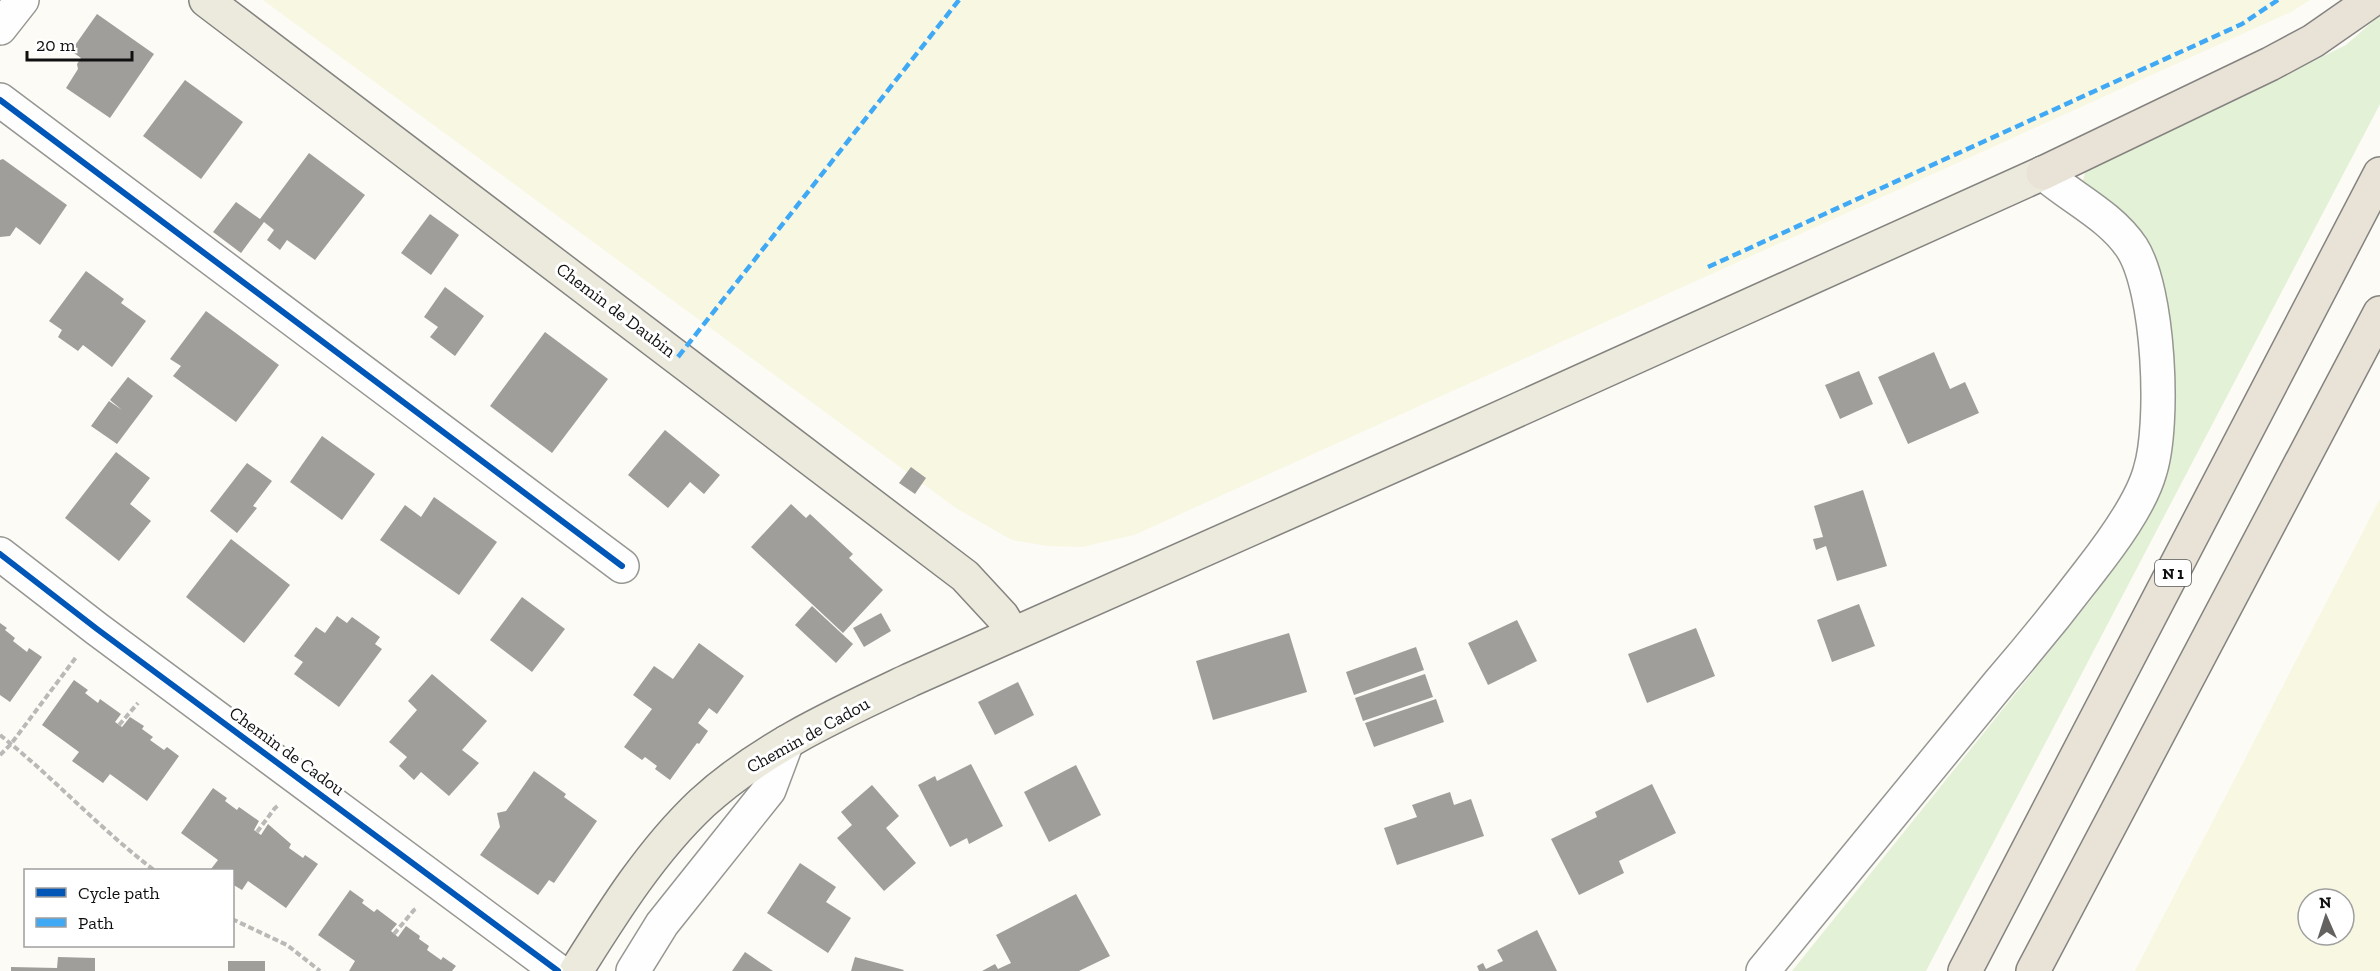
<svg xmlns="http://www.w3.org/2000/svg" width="2380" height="971" font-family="'Zilla Slab',serif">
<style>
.farmland{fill:#f8f7e2;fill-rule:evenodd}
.green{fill:#e3f1d6}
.building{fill:#a09e9a}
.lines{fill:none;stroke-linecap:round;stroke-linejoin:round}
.minor-casing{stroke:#969693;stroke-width:36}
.major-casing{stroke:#848380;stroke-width:36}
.highway-casing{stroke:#848380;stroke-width:36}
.path{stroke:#b9b9b8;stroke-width:4;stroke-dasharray:6 3;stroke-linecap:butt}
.minor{stroke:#fffefe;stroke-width:33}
.major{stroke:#eceadc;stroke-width:33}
.highway{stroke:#e9e2d7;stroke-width:33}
.quiet{stroke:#3fa9f5;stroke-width:4.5;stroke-dasharray:9 4.5;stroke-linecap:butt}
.cycleway-casing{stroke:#fff;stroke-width:10}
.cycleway{stroke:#0057b8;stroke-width:6}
.labels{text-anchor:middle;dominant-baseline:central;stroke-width:6;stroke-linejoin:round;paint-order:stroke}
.shield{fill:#fff;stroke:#585858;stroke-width:1.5}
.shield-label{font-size:16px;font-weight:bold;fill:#101010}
.street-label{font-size:18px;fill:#101010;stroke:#fff}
</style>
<rect width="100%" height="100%" fill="#fcfbf5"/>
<!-- farmland -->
<g class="farmland">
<polygon points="263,0 2310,0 2291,12 1134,535 1082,547 1048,546 1012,540 956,508"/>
<path d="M 2380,499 L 2380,971 L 2135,971 ZM 2308,899 L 2344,899 L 2344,935 L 2308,935 Z"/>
</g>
<!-- green -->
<polygon class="green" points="2380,15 2380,104 1926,971 1792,971 2094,596 2129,539 2167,332 2087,190 2083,180 2086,169 2172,126 2275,80 2346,45"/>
<!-- building -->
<g class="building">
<polygon points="97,14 154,54 110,118 66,88 78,69 77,64 81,58 71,51"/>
<polygon points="185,80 243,122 201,179 143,136"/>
<polygon points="309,153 365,195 315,260 287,240 280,250 267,240 274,230 264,222 241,253 213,232 236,202 260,219"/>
<polygon points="3,159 67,205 40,245 16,227 10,236 0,237 0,160"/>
<polygon points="430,214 459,235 431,275 401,253"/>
<polygon points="86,271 124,299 121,303 146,321 112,367 83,345 78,351 58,337 62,330 49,321"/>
<polygon points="445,287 484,316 455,356 430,337 438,327 424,317"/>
<polygon points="206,311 279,365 236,422 173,376 181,366 170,359"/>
<polygon points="545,332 608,379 552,453 490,406"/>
<polygon points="1934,352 1950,389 1965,382 1979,413 1908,444 1878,377"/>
<polygon points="1859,371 1873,404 1840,419 1825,385"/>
<polygon points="128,377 153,396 117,444 91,426 109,401 122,410 110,400"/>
<polygon points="665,430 720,475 704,494 690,482 668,508 628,475"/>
<polygon points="322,436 375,474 342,520 290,482"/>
<polygon points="116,452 150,478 130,504 151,521 119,561 65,518"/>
<polygon points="247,463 272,481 253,506 257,508 237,533 210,511"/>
<polygon points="911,467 926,478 915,494 899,483"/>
<polygon points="1863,490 1887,566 1837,581 1826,546 1816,550 1813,539 1823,537 1814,506"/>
<polygon points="434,497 497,542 459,595 380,540 405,505 421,517"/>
<polygon points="791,504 806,518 810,514 853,554 849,558 883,590 843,633 751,547"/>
<polygon points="231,539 290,585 244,643 186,597"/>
<polygon points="522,597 565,629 532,672 490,640"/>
<polygon points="1859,604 1875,646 1832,662 1817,620"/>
<polygon points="812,606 853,644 836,663 795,625"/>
<polygon points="881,613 891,631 864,647 853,628"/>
<polygon points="337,616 347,623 352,617 380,637 375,644 382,649 339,707 294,674 303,662 294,656 316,627 325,633"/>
<polygon points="1517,620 1537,661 1488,685 1468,643"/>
<polygon points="0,623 7,628 5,630 15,638 13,641 27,652 29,648 42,657 10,702 0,695"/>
<polygon points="1696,628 1715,676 1647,703 1628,654"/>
<polygon points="1289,633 1307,692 1213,720 1196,661"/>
<polygon points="699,643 744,676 717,714 709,708 698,723 708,731 699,744 697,743 670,780 655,769 657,766 645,757 642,760 624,747 652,709 633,695 654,666 673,679"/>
<polygon points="1416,647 1424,670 1354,695 1346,672"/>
<polygon points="432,674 487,721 462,750 479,763 449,796 421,772 414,780 399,766 407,757 389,742 417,710 408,701"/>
<polygon points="1425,674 1433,697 1363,721 1355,698"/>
<polygon points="74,680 88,690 85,693 98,703 100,699 121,714 115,722 122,727 130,717 144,726 142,729 153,737 150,740 164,750 167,747 179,756 147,801 110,774 103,783 72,761 79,752 42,725"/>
<polygon points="1018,682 1034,715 995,735 978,702"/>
<polygon points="1436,699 1444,722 1374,747 1365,723"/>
<polygon points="971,764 1003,826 969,844 967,838 950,847 918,785 935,776 937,781"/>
<polygon points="1076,765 1101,815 1049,842 1024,792"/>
<polygon points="534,771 566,794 564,797 597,821 554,883 549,880 538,895 480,855 500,827 497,813 506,811"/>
<polygon points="1652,784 1676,833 1619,861 1624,873 1579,895 1551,839 1597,817 1595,812"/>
<polygon points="872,785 899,816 886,828 916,863 884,891 837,838 852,825 841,812"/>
<polygon points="213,788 227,798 225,801 237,810 239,807 259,821 254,830 261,835 268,824 291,844 289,848 303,858 305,855 318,864 286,908 248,881 242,890 232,884 232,870 211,869 218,860 181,833"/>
<polygon points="1450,792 1454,805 1471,799 1484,836 1397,865 1384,828 1417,817 1412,805"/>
<polygon points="800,863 836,887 826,902 851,918 828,953 767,913"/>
<polygon points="350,890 364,900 362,903 374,912 377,909 397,924 391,931 398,937 406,926 420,936 419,939 429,946 427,950 441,960 443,957 456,966 452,971 349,971 355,961 318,935"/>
<polygon points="1076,894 1110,956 1079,971 982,971 995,964 998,969 1011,963 996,935"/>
<polygon points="1537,930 1557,971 1479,971 1477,966 1483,963 1486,969 1503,961 1497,950"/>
<polygon points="745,952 773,971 732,971"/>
<polygon points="58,957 95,958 95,971 11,971 11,967 57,968"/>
<polygon points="855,957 904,970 903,971 851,971"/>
<rect x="228" y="961" width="37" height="10"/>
</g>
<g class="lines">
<defs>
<g id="minor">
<polyline points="0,28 22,0"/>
<polyline points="0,100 622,566"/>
<polyline points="0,554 97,629 558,971"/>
<polyline points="633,971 662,924 769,790 787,742"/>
<path d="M 1763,971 C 1842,875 1921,778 2000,682 C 2031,646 2061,609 2090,571 C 2111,544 2141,504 2150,471 C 2165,423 2159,290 2132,248 C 2111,216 2072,198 2043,173"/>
</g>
<g id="major">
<polyline points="206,0 965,576 1002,616 1013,634"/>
<path d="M 576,971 C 613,912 651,851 702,803 C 762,748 838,714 910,680 L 1462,435 L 2043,173"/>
</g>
<g id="highway">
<polyline points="2043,173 2270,64 2313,41 2372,0"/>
<polyline points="1965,971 2380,174"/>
<polyline points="2033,971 2380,313"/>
</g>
</defs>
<!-- minor casing -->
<use href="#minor" class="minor-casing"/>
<!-- major casing -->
<use href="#major" class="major-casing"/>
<!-- highway casing -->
<use href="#highway" class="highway-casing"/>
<!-- path -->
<g class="path">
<polyline points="119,725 138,703"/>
<path d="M 0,735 C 54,778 100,829 154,870"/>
<polyline points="0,755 11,744 77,656"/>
<polyline points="257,832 275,808 279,805"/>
<polyline points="232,919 287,945 320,971"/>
<polyline points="394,934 414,910 418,908"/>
</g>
<!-- minor -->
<use href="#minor" class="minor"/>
<!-- major -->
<use href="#major" class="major"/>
<!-- highway -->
<use href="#highway" class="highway"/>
<!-- quiet -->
<g class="quiet">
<polyline points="1708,267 2242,24 2278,0"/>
<polyline points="678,357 959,0"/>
</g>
<defs>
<g id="cycleway">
<polyline points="0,100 622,566"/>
<polyline points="0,554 97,629 558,971"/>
</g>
</defs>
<!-- cycleway casing -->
<use href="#cycleway" class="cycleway-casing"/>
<!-- cycleway -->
<use href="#cycleway" class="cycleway"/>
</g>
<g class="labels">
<!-- shield labels -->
<rect class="shield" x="2155" y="560" width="36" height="26" rx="4.5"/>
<g class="shield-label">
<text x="2173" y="573">N 1</text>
</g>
<!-- street labels -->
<g class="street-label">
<text transform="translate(616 310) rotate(37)">Chemin de Daubin</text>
<text transform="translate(808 735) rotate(-29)">Chemin de Cadou</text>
<text transform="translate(287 751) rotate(36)">Chemin de Cadou</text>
</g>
</g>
<!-- legend -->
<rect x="24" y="869" width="210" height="78" fill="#ffffff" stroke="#9f9f9f" stroke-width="1.5"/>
<rect x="36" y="888" width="30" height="9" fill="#0057b8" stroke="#9f9f9f" stroke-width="1.5"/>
<text x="78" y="899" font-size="18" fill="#101010">Cycle path</text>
<rect x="36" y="918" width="30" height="9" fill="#3fa9f5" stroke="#9f9f9f" stroke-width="1.5"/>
<text x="78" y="929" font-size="18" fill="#101010">Path</text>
<!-- north arrow -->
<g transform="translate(2326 917) rotate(357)"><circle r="28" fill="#ffffff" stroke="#9f9f9f" stroke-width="1.5"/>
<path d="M0-4.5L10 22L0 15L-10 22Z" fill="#636260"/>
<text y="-9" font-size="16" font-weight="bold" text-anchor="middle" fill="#101010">N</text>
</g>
<!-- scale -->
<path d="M27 51v9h105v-9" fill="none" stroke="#101010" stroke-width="3"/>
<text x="36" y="51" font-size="18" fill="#101010" stroke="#ffffff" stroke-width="4.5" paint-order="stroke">20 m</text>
</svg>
